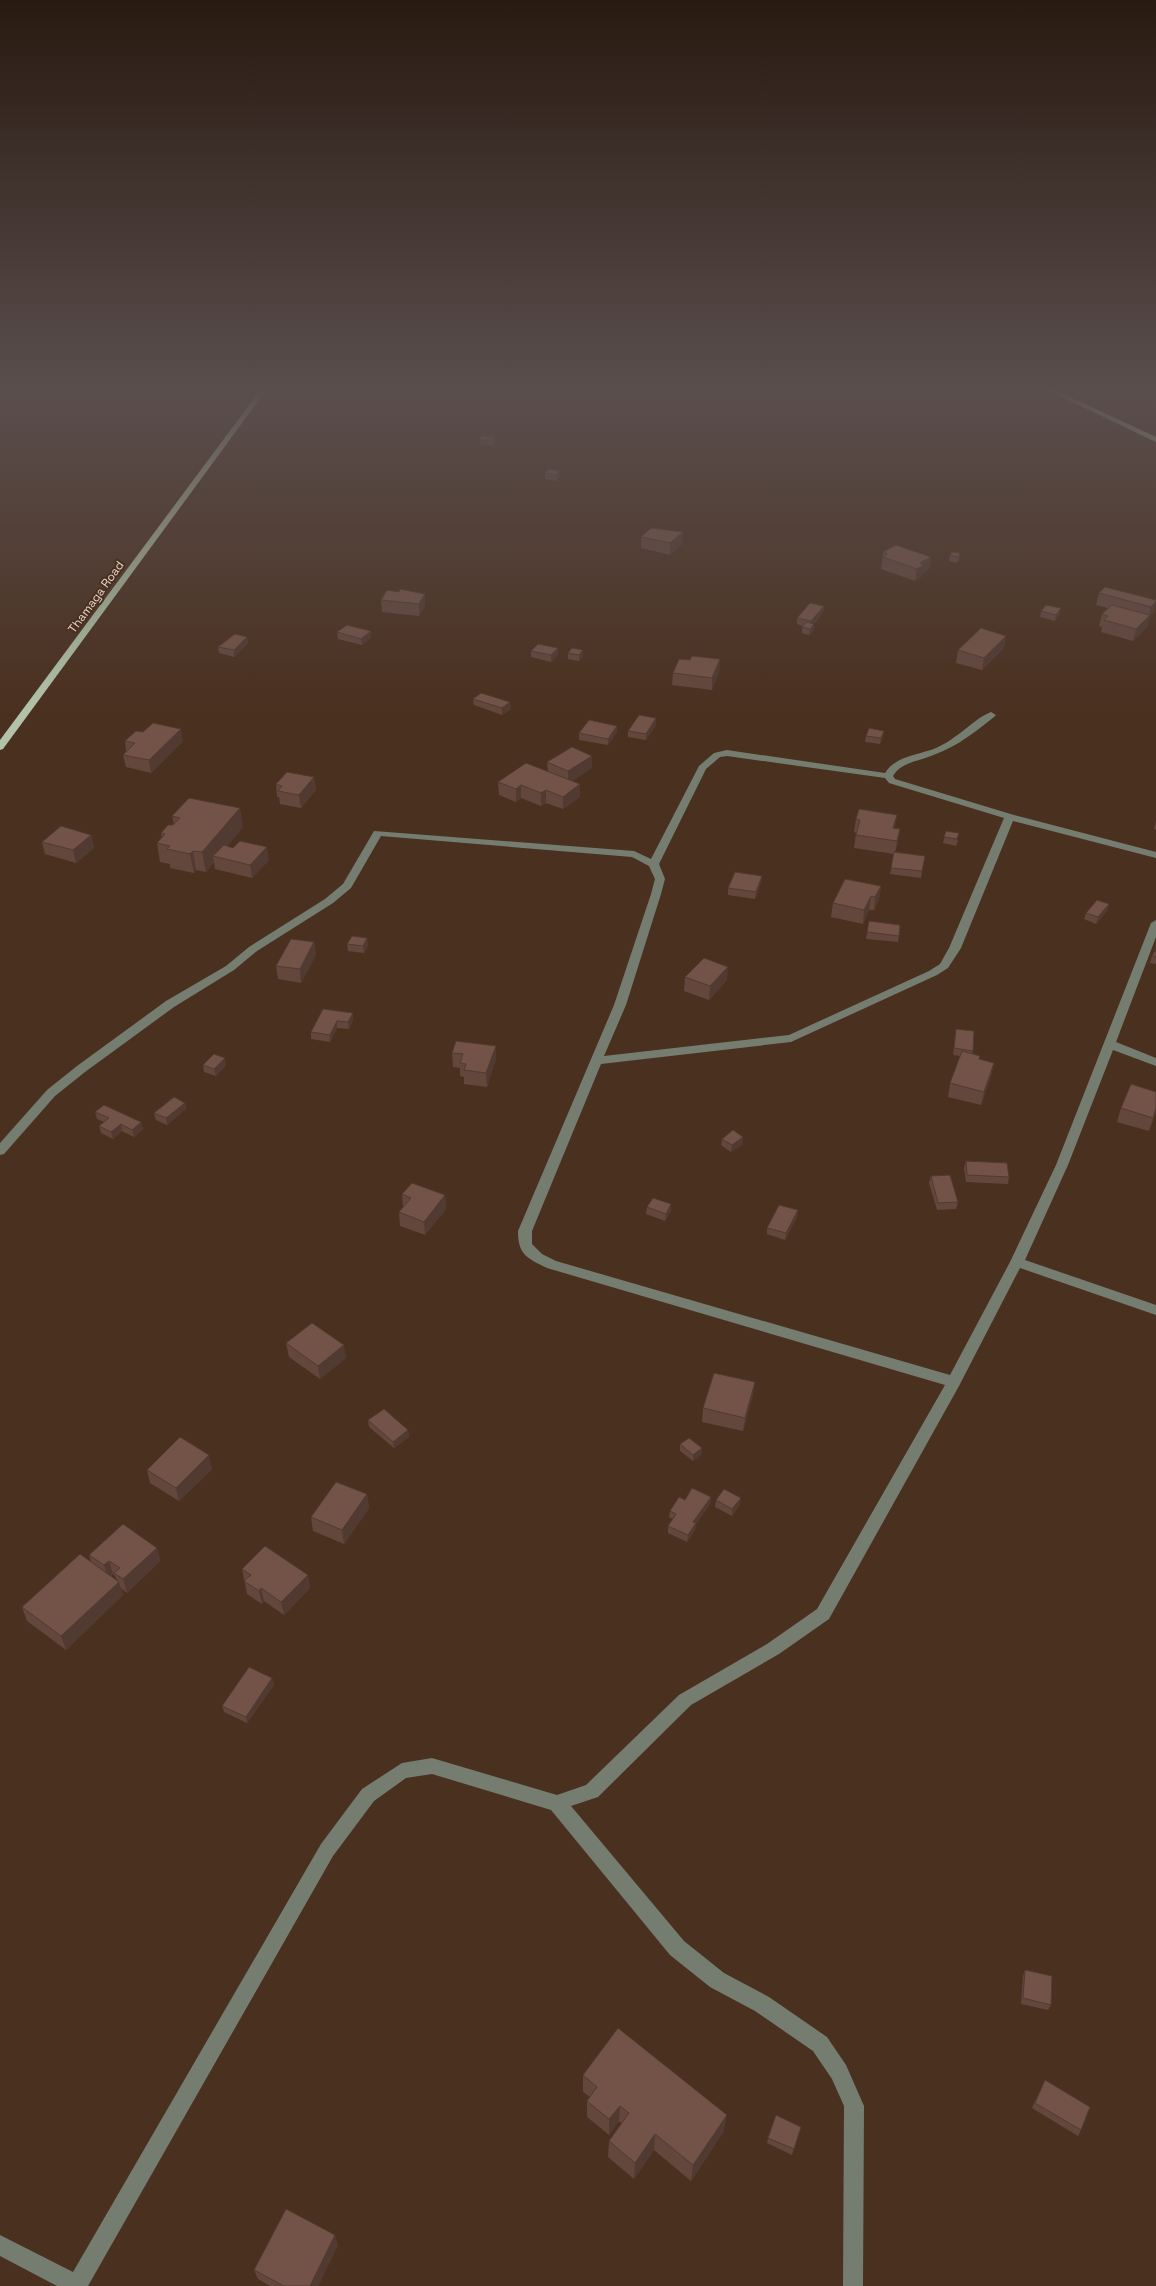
<svg xmlns="http://www.w3.org/2000/svg" width="1156" height="2286" font-family="'Space Grotesk',sans-serif">
<style>
.lines{fill:none;stroke-linecap:round;stroke-linejoin:round}
.minor{fill:#757d71;fill-rule:evenodd}
.major{fill:#b2c3a9;fill-rule:evenodd}
.wall{fill:#63473d;fill-rule:evenodd}
.shaded-wall{fill:#503a32}
.building{fill:#735347;stroke:#503a32}
.labels{text-anchor:middle;dominant-baseline:central;stroke-width:4;stroke-linejoin:round;paint-order:stroke}
.far-street-label{font-size:12px;fill:#e4d3c9;stroke:#4a301f}
</style>
<rect width="100%" height="100%" fill="#4a301f"/>
<g class="lines">
<!-- minor -->
<path class="minor" d="M 991,712 L 996,715 L 994,717 C 966,739 954,749 919,760 C 909,763 899,766 893,776 L 895,779 L 1014,815 L 1156,852 L 1156,858 L 1013,821 L 961,948 L 948,968 L 937,975 L 791,1042 L 601,1064 L 532,1231 L 532,1244 L 542,1254 L 556,1261 L 950,1375 L 1010,1262 L 1056,1165 L 1151,923 L 1156,920 L 1156,937 L 1116,1042 L 1156,1058 L 1156,1066 L 1113,1050 L 1068,1165 L 1025,1260 L 1156,1305 L 1156,1315 L 1020,1268 L 959,1386 L 829,1619 L 779,1654 L 691,1705 L 598,1797 L 571,1806 L 684,1941 L 724,1973 L 769,1997 L 827,2037 L 846,2065 L 864,2106 L 863,2286 L 843,2286 L 844,2106 L 832,2079 L 813,2051 L 755,2011 L 710,1987 L 670,1955 L 551,1810 L 432,1774 L 406,1778 L 374,1801 L 333,1856 L 88,2286 L 57,2286 L 0,2256 L 0,2235 L 73,2272 L 321,1844 L 362,1789 L 402,1763 L 432,1758 L 557,1795 L 586,1785 L 679,1695 L 767,1644 L 817,1609 L 945,1385 L 547,1268 C 527,1258 518,1255 518,1231 L 614,1005 L 651,894 L 655,879 L 649,866 L 632,857 L 381,836 L 351,888 L 333,903 L 257,951 L 234,970 L 174,1007 L 85,1072 L 55,1096 L 4,1154 L 0,1155 L 0,1143 L 47,1090 L 77,1066 L 166,1001 L 226,966 L 249,947 L 325,899 L 343,884 L 374,831 L 634,851 L 651,859 L 699,766 L 714,753 L 727,750 L 885,773 C 895,756 919,755 936,748 C 956,740 976,717 991,712 ZM 727,756 L 885,778 L 889,783 L 1004,818 L 949,948 L 940,964 L 929,971 L 789,1035 L 604,1056 L 626,1005 L 661,894 L 665,879 L 659,864 L 706,769 L 720,757 Z"/>
<!-- major -->
<g class="major">
<polygon points="261,389 267,389 3,749 0,750 0,740"/>
<polygon points="1045,389 1053,389 1156,437 1156,442"/>
</g>
</g>
<!-- wall -->
<g class="wall">
<polygon points="494,437 493,446 480,445 480,440"/>
<polygon points="560,471 560,476 557,481 545,479 545,473"/>
<polygon points="641,537 682,544 670,555 641,548"/>
<polygon points="883,552 931,557 929,569 923,573 922,576 915,581 881,569"/>
<polygon points="960,553 959,559 957,563 949,561 950,555"/>
<polygon points="1099,593 1156,600 1154,612 1149,618 1147,627 1133,641 1101,632 1102,627 1099,626 1102,614 1108,608 1096,605"/>
<polygon points="425,594 425,606 419,616 382,612 381,600"/>
<polygon points="824,606 823,612 814,624 814,630 809,635 802,633 802,627 803,626 797,624 797,618"/>
<polygon points="1041,611 1060,614 1055,621 1040,617"/>
<polygon points="371,631 371,637 362,645 338,639 337,632"/>
<polygon points="247,637 248,643 234,657 219,653 218,647"/>
<polygon points="558,648 558,654 551,662 531,657 531,651"/>
<polygon points="1004,648 982,670 956,663 958,650"/>
<polygon points="568,653 583,656 579,661 568,659"/>
<polygon points="720,659 719,672 712,690 672,685 673,673 690,660"/>
<polygon points="473,699 510,702 511,709 502,715 474,705"/>
<polygon points="656,718 656,725 646,740 628,737 628,731"/>
<polygon points="617,726 617,732 608,745 579,740 579,733"/>
<polygon points="884,731 883,737 880,744 865,742 866,736"/>
<polygon points="143,732 183,741 151,773 126,767 123,755 126,751 125,741"/>
<polygon points="592,756 592,768 572,781 580,797 563,809 546,803 541,806 521,798 516,802 499,795 498,782 548,771 547,762"/>
<polygon points="314,777 316,790 301,808 280,804 279,797 277,797 276,784"/>
<polygon points="859,809 895,828 898,842 895,852 925,856 921,878 890,874 894,854 854,848 856,833 854,832 856,819"/>
<polygon points="172,816 243,827 227,846 269,860 252,878 215,869 214,862 206,872 196,870 194,873 170,868 170,864 160,862 157,843 162,838 161,833 174,825"/>
<polygon points="1156,821 1156,830 1154,829"/>
<polygon points="946,831 958,840 956,846 943,843"/>
<polygon points="91,835 94,848 76,863 45,854 42,842"/>
<polygon points="762,876 761,882 755,899 728,895 728,888"/>
<polygon points="881,886 879,899 874,910 869,910 863,924 831,917 833,903"/>
<polygon points="1109,904 1107,911 1096,924 1084,919 1086,913"/>
<polygon points="869,921 900,925 898,942 866,939"/>
<polygon points="367,938 368,945 364,953 348,951 347,944"/>
<polygon points="314,942 316,955 301,983 278,979 276,966"/>
<polygon points="1156,949 1156,964 1150,963 1152,956"/>
<polygon points="685,977 727,980 709,1000 684,991"/>
<polygon points="323,1009 353,1020 349,1029 337,1028 330,1042 311,1039 311,1032"/>
<polygon points="956,1029 973,1051 972,1054 980,1056 980,1059 994,1063 991,1076 981,1105 948,1097 950,1083 960,1056 953,1055"/>
<polygon points="452,1053 496,1059 487,1087 464,1084 464,1077 460,1076 460,1068 453,1067"/>
<polygon points="203,1065 226,1065 216,1076 204,1072"/>
<polygon points="185,1103 186,1109 167,1125 156,1120 154,1113"/>
<polygon points="1121,1108 1156,1112 1149,1131 1117,1122"/>
<polygon points="95,1112 141,1122 143,1129 134,1137 122,1131 113,1139 101,1133 99,1126 104,1122 97,1119"/>
<polygon points="743,1137 743,1144 731,1152 721,1145 722,1139"/>
<polygon points="966,1161 1009,1177 1008,1184 966,1182 964,1168"/>
<polygon points="931,1176 958,1202 956,1209 937,1210 929,1183"/>
<polygon points="402,1194 445,1195 446,1209 425,1235 400,1226 399,1212 403,1207"/>
<polygon points="671,1204 671,1211 665,1221 646,1214 647,1207"/>
<polygon points="798,1210 797,1217 785,1240 767,1234 767,1228"/>
<polygon points="286,1343 346,1358 320,1379 289,1357"/>
<polygon points="753,1395 743,1431 702,1422 703,1408"/>
<polygon points="368,1420 408,1430 409,1437 394,1448 369,1427"/>
<polygon points="680,1444 702,1448 701,1455 693,1461 680,1451"/>
<polygon points="212,1469 179,1501 150,1483 147,1470"/>
<polygon points="367,1494 369,1508 344,1544 313,1531 311,1517"/>
<polygon points="711,1497 710,1504 696,1524 695,1530 687,1542 668,1533 668,1526 673,1519 669,1517 670,1511 685,1500"/>
<polygon points="716,1500 740,1505 732,1516 715,1507"/>
<path d="M 157,1548 L 160,1561 L 127,1593 L 121,1588 L 123,1595 L 66,1650 L 27,1621 L 22,1607 L 91,1562 L 89,1555 ZM 113,1574 L 115,1576 L 117,1580 L 111,1576 Z"/>
<polygon points="242,1569 308,1575 310,1588 284,1615 264,1601 262,1604 247,1594"/>
<polygon points="272,1678 274,1685 247,1723 224,1712 222,1706"/>
<polygon points="1025,1970 1051,2005 1048,2010 1021,2004 1023,1976"/>
<polygon points="583,2075 724,2131 691,2181 654,2150 634,2179 608,2157 609,2141 622,2124 619,2121 609,2135 587,2117 587,2101 590,2097 583,2092"/>
<polygon points="1045,2080 1081,2130 1078,2136 1032,2108"/>
<polygon points="801,2127 792,2155 767,2143 768,2138"/>
<polygon points="338,2245 318,2286 270,2286 258,2279 254,2270"/>
</g>
<!-- shaded-wall -->
<g class="shaded-wall">
<polygon points="560,471 560,476 557,481 557,475"/>
<polygon points="683,532 682,544 670,555 670,543"/>
<polygon points="931,557 929,569 923,573 922,576 915,581 917,569 920,563"/>
<polygon points="425,594 425,606 419,616 419,604"/>
<polygon points="1156,601 1154,612 1149,618 1147,627 1133,641 1136,629 1149,616 1151,607"/>
<polygon points="824,606 823,612 811,627 811,621"/>
<polygon points="1061,608 1060,614 1055,621 1056,615"/>
<polygon points="814,624 814,630 809,635 810,629"/>
<polygon points="371,631 371,637 362,645 361,639"/>
<polygon points="1006,636 1004,648 982,670 984,658"/>
<polygon points="247,637 248,643 234,657 234,650"/>
<polygon points="558,648 558,654 551,662 551,655"/>
<polygon points="583,650 583,656 579,661 579,655"/>
<polygon points="720,659 719,672 712,690 712,678"/>
<polygon points="510,702 511,709 502,715 502,708"/>
<polygon points="656,718 656,725 646,740 646,734"/>
<polygon points="617,726 617,732 608,745 608,739"/>
<polygon points="181,729 183,741 151,773 149,760"/>
<polygon points="884,731 883,737 880,744 881,738"/>
<polygon points="592,756 592,768 568,784 568,771"/>
<polygon points="314,777 316,790 301,808 299,795"/>
<polygon points="580,784 580,797 563,809 563,797"/>
<polygon points="521,785 521,798 516,802 516,789"/>
<polygon points="546,790 546,803 541,806 541,793"/>
<polygon points="240,808 243,827 218,857 213,856 214,862 206,872 202,852"/>
<polygon points="897,815 895,828 891,841 893,828"/>
<polygon points="900,829 898,842 895,854 897,841"/>
<polygon points="91,835 94,848 76,863 73,850"/>
<polygon points="267,847 269,860 252,878 250,865"/>
<polygon points="193,851 196,870 194,873 190,854"/>
<polygon points="762,876 761,882 755,899 756,892"/>
<polygon points="881,886 879,899 874,910 875,897"/>
<polygon points="871,896 869,910 863,924 864,910"/>
<polygon points="1109,904 1107,911 1096,924 1098,917"/>
<polygon points="367,938 368,945 364,953 363,946"/>
<polygon points="314,942 316,955 301,983 300,969"/>
<polygon points="728,967 727,980 709,1000 710,986"/>
<polygon points="353,1013 353,1020 349,1029 348,1022"/>
<polygon points="337,1021 337,1028 330,1042 330,1035"/>
<polygon points="496,1046 496,1059 487,1087 486,1073"/>
<polygon points="225,1058 226,1065 216,1076 214,1069"/>
<polygon points="994,1063 991,1076 981,1105 984,1092"/>
<polygon points="185,1103 186,1109 167,1125 166,1118"/>
<polygon points="1156,1108 1156,1112 1149,1131 1153,1118"/>
<polygon points="141,1122 143,1129 134,1137 132,1130"/>
<polygon points="121,1124 122,1131 113,1139 111,1132"/>
<polygon points="743,1137 743,1144 731,1152 732,1145"/>
<polygon points="445,1195 446,1209 425,1235 424,1222"/>
<polygon points="671,1204 671,1211 665,1221 666,1214"/>
<polygon points="798,1210 797,1217 785,1240 786,1233"/>
<polygon points="344,1345 346,1358 320,1379 318,1366"/>
<polygon points="755,1382 753,1395 743,1431 745,1418"/>
<polygon points="408,1430 409,1437 394,1448 393,1442"/>
<polygon points="702,1448 701,1455 693,1461 693,1455"/>
<polygon points="209,1455 212,1469 179,1501 176,1488"/>
<polygon points="367,1494 369,1508 344,1544 342,1530"/>
<polygon points="711,1497 710,1504 696,1524 695,1530 687,1542 688,1535 693,1522"/>
<polygon points="741,1498 740,1505 732,1516 732,1509"/>
<polygon points="157,1548 160,1561 127,1593 123,1579"/>
<polygon points="109,1561 113,1574 108,1579 104,1565"/>
<polygon points="308,1575 310,1588 284,1615 281,1602"/>
<polygon points="119,1582 123,1595 66,1650 61,1636"/>
<polygon points="261,1588 264,1601 262,1604 259,1591"/>
<polygon points="272,1678 274,1685 247,1723 246,1717"/>
<polygon points="620,2106 619,2121 609,2135 609,2119"/>
<polygon points="727,2115 724,2131 691,2181 693,2165"/>
<polygon points="655,2134 654,2150 634,2179 635,2163"/>
<polygon points="335,2235 338,2245 318,2286 310,2286"/>
</g>
<!-- building -->
<g class="building">
<polygon points="481,436 494,437 493,440 480,440"/>
<polygon points="549,469 560,471 557,475 545,473"/>
<polygon points="651,528 683,532 670,543 641,537"/>
<polygon points="896,545 931,557 920,563 924,565 917,569 883,557 887,554 883,552"/>
<polygon points="952,552 960,553 958,557 950,555"/>
<polygon points="1105,587 1156,600 1156,601 1151,607 1099,593"/>
<polygon points="400,589 425,594 419,604 381,600 387,590 399,592"/>
<polygon points="810,603 824,606 811,621 797,618"/>
<polygon points="1046,605 1061,608 1056,615 1041,611"/>
<polygon points="1112,605 1150,615 1136,629 1104,620 1108,616 1102,614"/>
<polygon points="807,622 814,624 810,629 802,627"/>
<polygon points="347,625 371,631 361,639 337,632"/>
<polygon points="981,628 1006,636 984,658 958,650"/>
<polygon points="235,634 247,637 234,650 218,647"/>
<polygon points="538,644 558,648 551,655 531,651"/>
<polygon points="572,648 583,650 579,655 568,653"/>
<polygon points="692,656 720,659 712,678 673,673 679,659 690,660"/>
<polygon points="481,693 510,702 502,708 473,699"/>
<polygon points="639,715 656,718 646,734 628,731"/>
<polygon points="589,720 617,726 608,739 579,733"/>
<polygon points="153,723 181,729 149,760 123,755 135,743 125,741 136,731 143,732"/>
<polygon points="869,728 884,731 881,738 866,736"/>
<polygon points="572,747 592,756 568,771 547,762"/>
<polygon points="526,763 580,784 563,797 546,790 541,793 521,785 516,789 498,782"/>
<polygon points="287,772 314,777 299,795 278,791 282,786 276,784"/>
<polygon points="189,798 240,808 202,852 193,851 190,854 167,849 170,846 157,843 165,834 161,833 168,825 173,825 180,818 172,816"/>
<polygon points="859,809 897,815 893,828 900,829 897,841 856,835 860,820 856,819"/>
<polygon points="61,826 91,835 73,850 42,842"/>
<polygon points="946,831 959,833 957,839 944,837"/>
<polygon points="240,841 267,847 250,865 213,856 224,845 233,848"/>
<polygon points="894,852 925,856 922,871 891,868"/>
<polygon points="735,872 762,876 756,892 728,888"/>
<polygon points="845,879 881,886 875,897 871,896 864,910 833,903"/>
<polygon points="1097,900 1109,904 1098,917 1086,913"/>
<polygon points="869,921 900,925 899,936 867,932"/>
<polygon points="352,936 367,938 363,946 347,944"/>
<polygon points="291,939 314,942 300,969 276,966"/>
<polygon points="1156,949 1156,957 1152,956"/>
<polygon points="704,958 728,967 710,986 685,977"/>
<polygon points="323,1009 353,1013 348,1022 337,1021 330,1035 311,1032"/>
<polygon points="956,1029 974,1031 973,1051 954,1048"/>
<polygon points="456,1041 496,1046 486,1073 464,1070 466,1064 460,1063 463,1054 452,1053"/>
<polygon points="962,1051 980,1056 979,1059 994,1063 984,1092 950,1083"/>
<polygon points="214,1054 225,1058 214,1069 203,1065"/>
<polygon points="1131,1084 1156,1092 1156,1108 1153,1118 1121,1108"/>
<polygon points="174,1097 185,1103 166,1118 154,1113"/>
<polygon points="104,1105 141,1122 132,1130 121,1124 111,1132 99,1126 109,1118 95,1112"/>
<polygon points="733,1130 743,1137 732,1145 722,1139"/>
<polygon points="966,1161 1007,1163 1009,1177 967,1175"/>
<polygon points="950,1175 958,1202 938,1203 931,1176"/>
<polygon points="412,1183 445,1195 424,1222 399,1212 411,1198 402,1194"/>
<polygon points="653,1198 671,1204 666,1214 647,1207"/>
<polygon points="779,1205 798,1210 786,1233 767,1228"/>
<polygon points="312,1323 344,1345 318,1366 286,1343"/>
<polygon points="714,1373 755,1382 745,1418 703,1408"/>
<polygon points="384,1409 408,1430 393,1442 368,1420"/>
<polygon points="180,1437 209,1455 176,1488 147,1470"/>
<polygon points="689,1438 702,1448 693,1455 680,1444"/>
<polygon points="336,1482 367,1494 342,1530 311,1517"/>
<polygon points="692,1488 711,1497 693,1522 696,1523 688,1535 668,1526 676,1514 670,1511 679,1497 685,1500"/>
<polygon points="724,1489 741,1498 732,1509 716,1500"/>
<polygon points="123,1524 157,1548 123,1579 114,1573 120,1568 109,1561 104,1565 89,1555"/>
<polygon points="265,1546 308,1575 281,1602 261,1588 259,1591 244,1581 251,1575 242,1569"/>
<polygon points="80,1554 119,1582 61,1636 22,1607"/>
<polygon points="249,1667 272,1678 246,1717 222,1706"/>
<polygon points="1025,1970 1052,1976 1051,2005 1023,1998"/>
<polygon points="618,2028 727,2115 693,2165 655,2134 635,2163 609,2141 629,2113 620,2106 609,2119 587,2101 597,2087 583,2075"/>
<polygon points="1045,2080 1090,2107 1081,2130 1035,2103"/>
<polygon points="776,2115 801,2127 794,2149 768,2138"/>
<polygon points="286,2209 335,2235 310,2286 284,2286 254,2270"/>
</g>
<!-- sky -->
<linearGradient id="sky" x2="0" y2="1"><stop stop-color="#291a11"/><stop offset="0.55" stop-color="#5a4e4d"/><stop offset="1" stop-color="#5a4e4d" stop-opacity="0"/></linearGradient>
<rect width="1156" height="709" fill="url(#sky)"/>
<g class="labels">
<!-- far-street labels -->
<g class="far-street-label">
<text transform="translate(96 597) rotate(-54)">Thamaga Road</text>
</g>
</g>
</svg>
